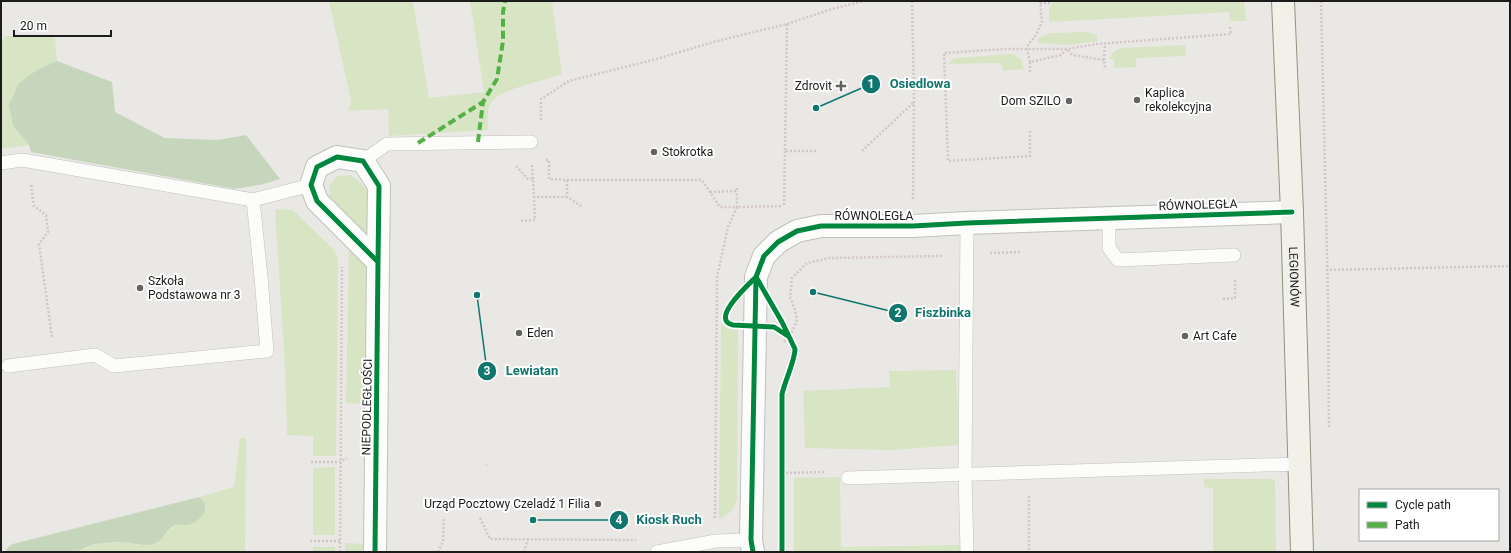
<svg xmlns="http://www.w3.org/2000/svg" width="1511" height="553" font-family="Roboto,sans-serif">
<style>
.grass{fill:#d7e5c5}
.forest{fill:#c6d6bc}
.lines{fill:none;stroke-linecap:round;stroke-linejoin:round}
.lane-casing{stroke:#c1c0bf;stroke-width:14}
.street-casing{stroke:#c1c0bf;stroke-width:24}
.secondary-casing{stroke:#91927e;stroke-width:24}
.path{stroke:#d3c7c6;stroke-width:2.5;stroke-dasharray:2 2;stroke-linecap:butt}
.lane{stroke:#fcfcfb;stroke-width:13}
.street{stroke:#fcfcfb;stroke-width:22}
.secondary{stroke:#f1f1e9;stroke-width:22}
.quiet{stroke:#55b145;stroke-width:4;stroke-dasharray:8 4;stroke-linecap:butt}
.cycleway-casing{stroke:#fff;stroke-width:8}
.cycleway{stroke:#00873e;stroke-width:5}
.poi-dot{fill:#646362;stroke:#fff;stroke-width:1.5}
.labels{text-anchor:middle;dominant-baseline:central;stroke-width:4;stroke-linejoin:round;paint-order:stroke}
.poi-label{font-size:12px;fill:#1c1c1c;stroke:#fff;text-anchor:start}
.street-label{font-size:12px;fill:#1c1c1c;stroke:#fff}
.leader{fill:none;stroke:#0f766e;stroke-width:1.5}
.callout-dot{fill:#0f766e;stroke:#fff;stroke-width:1.5}
.mark-label{font-size:12px;text-anchor:middle;font-weight:bold;fill:#fff}
.callout-label{font-size:13px;text-anchor:middle;font-weight:bold;fill:#0f766e;stroke:#fff;stroke-width:4;stroke-linejoin:round;paint-order:stroke}
</style>
<rect width="100%" height="100%" fill="#eae8e4"/>
<!-- grass -->
<g class="grass">
<path d="M 329,1 L 413,1 L 429,98 L 484,92 L 470,1 L 552,1 L 562,74 C 548,79 501,90 493,100 C 486,107 488,121 488,130 L 389,136 L 388,109 L 348,111 L 351,101 Z"/>
<polygon points="1054,1 1244,1 1246,21 1230,21 1229,12 1049,22 1049,8"/>
<polygon points="1085,32 1097,35 1097,41 1071,45 1038,43 1038,38 1050,33"/>
<polygon points="4,36 55,37 57,61 37,70 13,126 29,145 1,149 1,39 4,39"/>
<polygon points="1185,45 1186,56 1136,58 1136,67 1114,68 1114,59 1109,59 1113,52 1121,48"/>
<polygon points="1013,54 1021,59 1024,69 1003,71 1001,63 948,64 954,58"/>
<polygon points="351,175 362,184 369,194 370,242 330,199 329,186 337,176"/>
<polygon points="275,209 293,210 334,250 338,259 336,456 313,456 313,436 287,435 285,367"/>
<polygon points="349,248 364,263 368,268 367,404 346,403"/>
<path d="M 721,323 L 728,329 L 738,330 L 737,499 C 733,511 730,514 719,519 Z"/>
<polygon points="956,370 959,445 892,450 805,448 803,391 890,387 889,371"/>
<polygon points="240,438 246,438 245,552 61,552 67,550 82,550 97,544 123,542 138,545 155,543 165,536 169,530 177,524 203,499 199,497 234,487"/>
<polygon points="335,467 335,535 313,535 313,468"/>
<polygon points="840,477 841,547 961,545 961,552 794,552 794,478"/>
<polygon points="1204,479 1272,479 1275,480 1276,552 1213,552 1213,488 1204,487"/>
<polygon points="345,543 366,544 366,552 345,552"/>
<rect x="313" y="547" width="22" height="5"/>
</g>
<!-- forest -->
<g class="forest">
<polygon points="57,61 112,82 115,112 165,138 218,140 246,135 280,179 264,184 235,189 31,152 29,145 13,126 9,105 19,83 37,70"/>
<path d="M 199,497 C 213,506 201,522 188,525 C 183,526 178,523 173,526 C 165,531 164,541 153,544 C 140,547 129,541 116,542 C 110,543 102,543 95,544 C 88,546 82,551 75,551 C 52,552 28,552 5,552 L 8,547 L 13,544 Z"/>
</g>
<g class="lines">
<defs>
<g id="lane">
<polyline points="363,161 387,144 531,142"/>
<polyline points="1,163 22,160 28,161 253,200 311,185"/>
<polyline points="1109,218 1109,248 1118,260 1234,255"/>
<polyline points="8,366 95,355 114,366 267,351 261,277 253,200"/>
<polyline points="848,478 1300,464"/>
<polyline points="657,552 716,541 751,540"/>
<polyline points="967,552 965,476 967,223"/>
</g>
<g id="street">
<polyline points="375,552 378,262 317,201 311,185 317,167 337,157 363,161 379,186 378,262"/>
<polyline points="753,552 751,540 756,277 764,256 778,242 797,231 821,226 913,226 967,223 1292,212"/>
</g>
<g id="secondary">
<path id="s1" d="M 1283,1 L 1292,212 L 1302,552"/>
</g>
</defs>
<!-- lane casing -->
<use href="#lane" class="lane-casing"/>
<!-- street casing -->
<use href="#street" class="street-casing"/>
<!-- secondary casing -->
<use href="#secondary" class="secondary-casing"/>
<!-- path -->
<g class="path">
<polyline points="912,1 914,93 913,199"/>
<polyline points="1321,1 1328,297 1329,428"/>
<polyline points="1040,3 1049,3 1050,1"/>
<polyline points="787,24 785,151 816,151"/>
<polyline points="1104,60 1105,44"/>
<polyline points="1030,62 1027,49 1028,45 1036,35 1042,22 1040,1"/>
<polyline points="1030,72 1030,62 1061,55 1067,49 1072,55 1104,60 1105,68"/>
<polyline points="541,120 541,99 569,81 653,60 717,41 787,24 832,9 864,1"/>
<polyline points="1030,131 1030,156 948,161 944,53 1005,49 1067,49 1097,44 1231,34 1230,27"/>
<polyline points="862,151 914,102"/>
<polyline points="546,160 549,160 549,179 567,180 702,180 720,207 737,207 737,191"/>
<polyline points="532,165 533,179"/>
<polyline points="516,166 528,179 533,179 534,197 567,197"/>
<polyline points="567,180 567,197 583,207"/>
<polyline points="31,185 34,206 46,215 48,232 39,244 52,337"/>
<polyline points="710,192 737,191 737,187"/>
<polyline points="784,205 785,151"/>
<polyline points="521,221 535,220 534,197"/>
<polyline points="990,253 1021,252"/>
<polyline points="1326,270 1510,266"/>
<polyline points="1223,299 1235,298 1235,278"/>
<polyline points="784,342 793,330 797,320 795,310 790,297 792,278 807,263 830,258 943,256"/>
<polyline points="311,462 340,462 347,458"/>
<polyline points="486,465 487,465"/>
<polyline points="782,473 825,472"/>
<polyline points="1029,496 1029,552"/>
<polyline points="480,518 490,539 636,540"/>
<polyline points="715,518 717,277 728,227 737,207 782,206"/>
<polyline points="310,541 340,541"/>
<polyline points="340,552 342,267"/>
<polyline points="438,552 443,541 444,517"/>
<polyline points="524,552 528,539"/>
</g>
<!-- lane -->
<use href="#lane" class="lane"/>
<!-- street -->
<use href="#street" class="street"/>
<!-- secondary -->
<use href="#secondary" class="secondary"/>
<!-- quiet -->
<g class="quiet">
<polyline points="478,142 483,102 497,79 503,41 503,12 505,1"/>
<polyline points="418,143 483,102"/>
</g>
<defs>
<g id="cycleway">
<polyline points="375,552 378,262 317,201 311,185 317,167 337,157 363,161 379,186 378,262"/>
<polyline points="753,552 751,540 756,277 764,256 778,242 797,231 821,226 913,226 967,223 1292,212"/>
<path d="M 782,552 L 782,394 C 785,381 795,360 795,349 L 782,322 L 756,277 C 749,284 709,320 733,325 L 774,327 L 788,336"/>
</g>
</defs>
<!-- cycleway casing -->
<use href="#cycleway" class="cycleway-casing"/>
<!-- cycleway -->
<use href="#cycleway" class="cycleway"/>
</g>
<!-- markers -->
<g class="poi-dot">
<path d="M839 80h4v4h4v4h-4v4h-4v-4h-4v-4h4z"/>
<circle cx="1137" cy="100" r="4"/>
<circle cx="1069" cy="101" r="4"/>
<circle cx="654" cy="152" r="4"/>
<circle cx="140" cy="288" r="4"/>
<circle cx="519" cy="333" r="4"/>
<circle cx="1185" cy="336" r="4"/>
<circle cx="598" cy="504" r="4"/>
</g>
<g class="labels">
<!-- poi labels -->
<g class="poi-label">
<text x="832" y="86" text-anchor="end">Zdrovit</text>
<text x="1145" y="93">Kaplica<tspan x="1145" dy="14">rekolekcyjna</tspan></text>
<text x="1061" y="101" text-anchor="end">Dom SZILO</text>
<text x="662" y="152">Stokrotka</text>
<text x="148" y="281">Szkoła<tspan x="148" dy="14">Podstawowa nr 3</tspan></text>
<text x="527" y="333">Eden</text>
<text x="1193" y="336">Art Cafe</text>
<text x="590" y="504" text-anchor="end">Urząd Pocztowy Czeladź 1 Filia</text>
</g>
<!-- street labels -->
<g class="street-label">
<text transform="translate(1198 205) rotate(-2)">RÓWNOLEGŁA</text>
<text x="874" y="216">RÓWNOLEGŁA</text>
<text stroke="none"><textPath href="#s1" startOffset="276">LEGIONÓW</textPath></text>
<text transform="translate(367 407) rotate(-89)">NIEPODLEGŁOŚCI</text>
</g>
</g>
<!-- callouts -->
<path class="leader" d="M816 108L871 84M813 292L898 313M477 295L487 371M533 520L619 520"/>
<g class="callout-dot">
<circle cx="816" cy="108" r="4"/>
<circle cx="813" cy="292" r="4"/>
<circle cx="477" cy="295" r="4"/>
<circle cx="533" cy="520" r="4"/>
<circle cx="871" cy="84" r="10"/>
<circle cx="898" cy="313" r="10"/>
<circle cx="487" cy="371" r="10"/>
<circle cx="619" cy="520" r="10"/>
</g>
<g class="mark-label">
<text x="871" y="88">1</text>
<text x="898" y="317">2</text>
<text x="487" y="375">3</text>
<text x="619" y="524">4</text>
</g>
<g class="callout-label">
<text x="920" y="88">Osiedlowa</text>
<text x="943" y="317">Fiszbinka</text>
<text x="532" y="375">Lewiatan</text>
<text x="669" y="524">Kiosk Ruch</text>
</g>
<!-- border -->
<rect width="1511" height="553" fill="none" stroke="#1c1c1c" stroke-width="4"/>
<!-- legend -->
<rect x="1359" y="489" width="140" height="52" fill="#ffffff" stroke="#a4a4a4"/>
<rect x="1367" y="502" width="20" height="6" fill="#00873e" stroke="#a4a4a4"/>
<text x="1395" y="509" font-size="12" fill="#1c1c1c">Cycle path</text>
<rect x="1367" y="522" width="20" height="6" fill="#55b145" stroke="#a4a4a4"/>
<text x="1395" y="529" font-size="12" fill="#1c1c1c">Path</text>
<!-- scale -->
<path d="M14 30v6h97v-6" fill="none" stroke="#1c1c1c" stroke-width="2"/>
<text x="20" y="30" font-size="12" fill="#1c1c1c" stroke="#ffffff" stroke-width="3" paint-order="stroke">20 m</text>
</svg>
